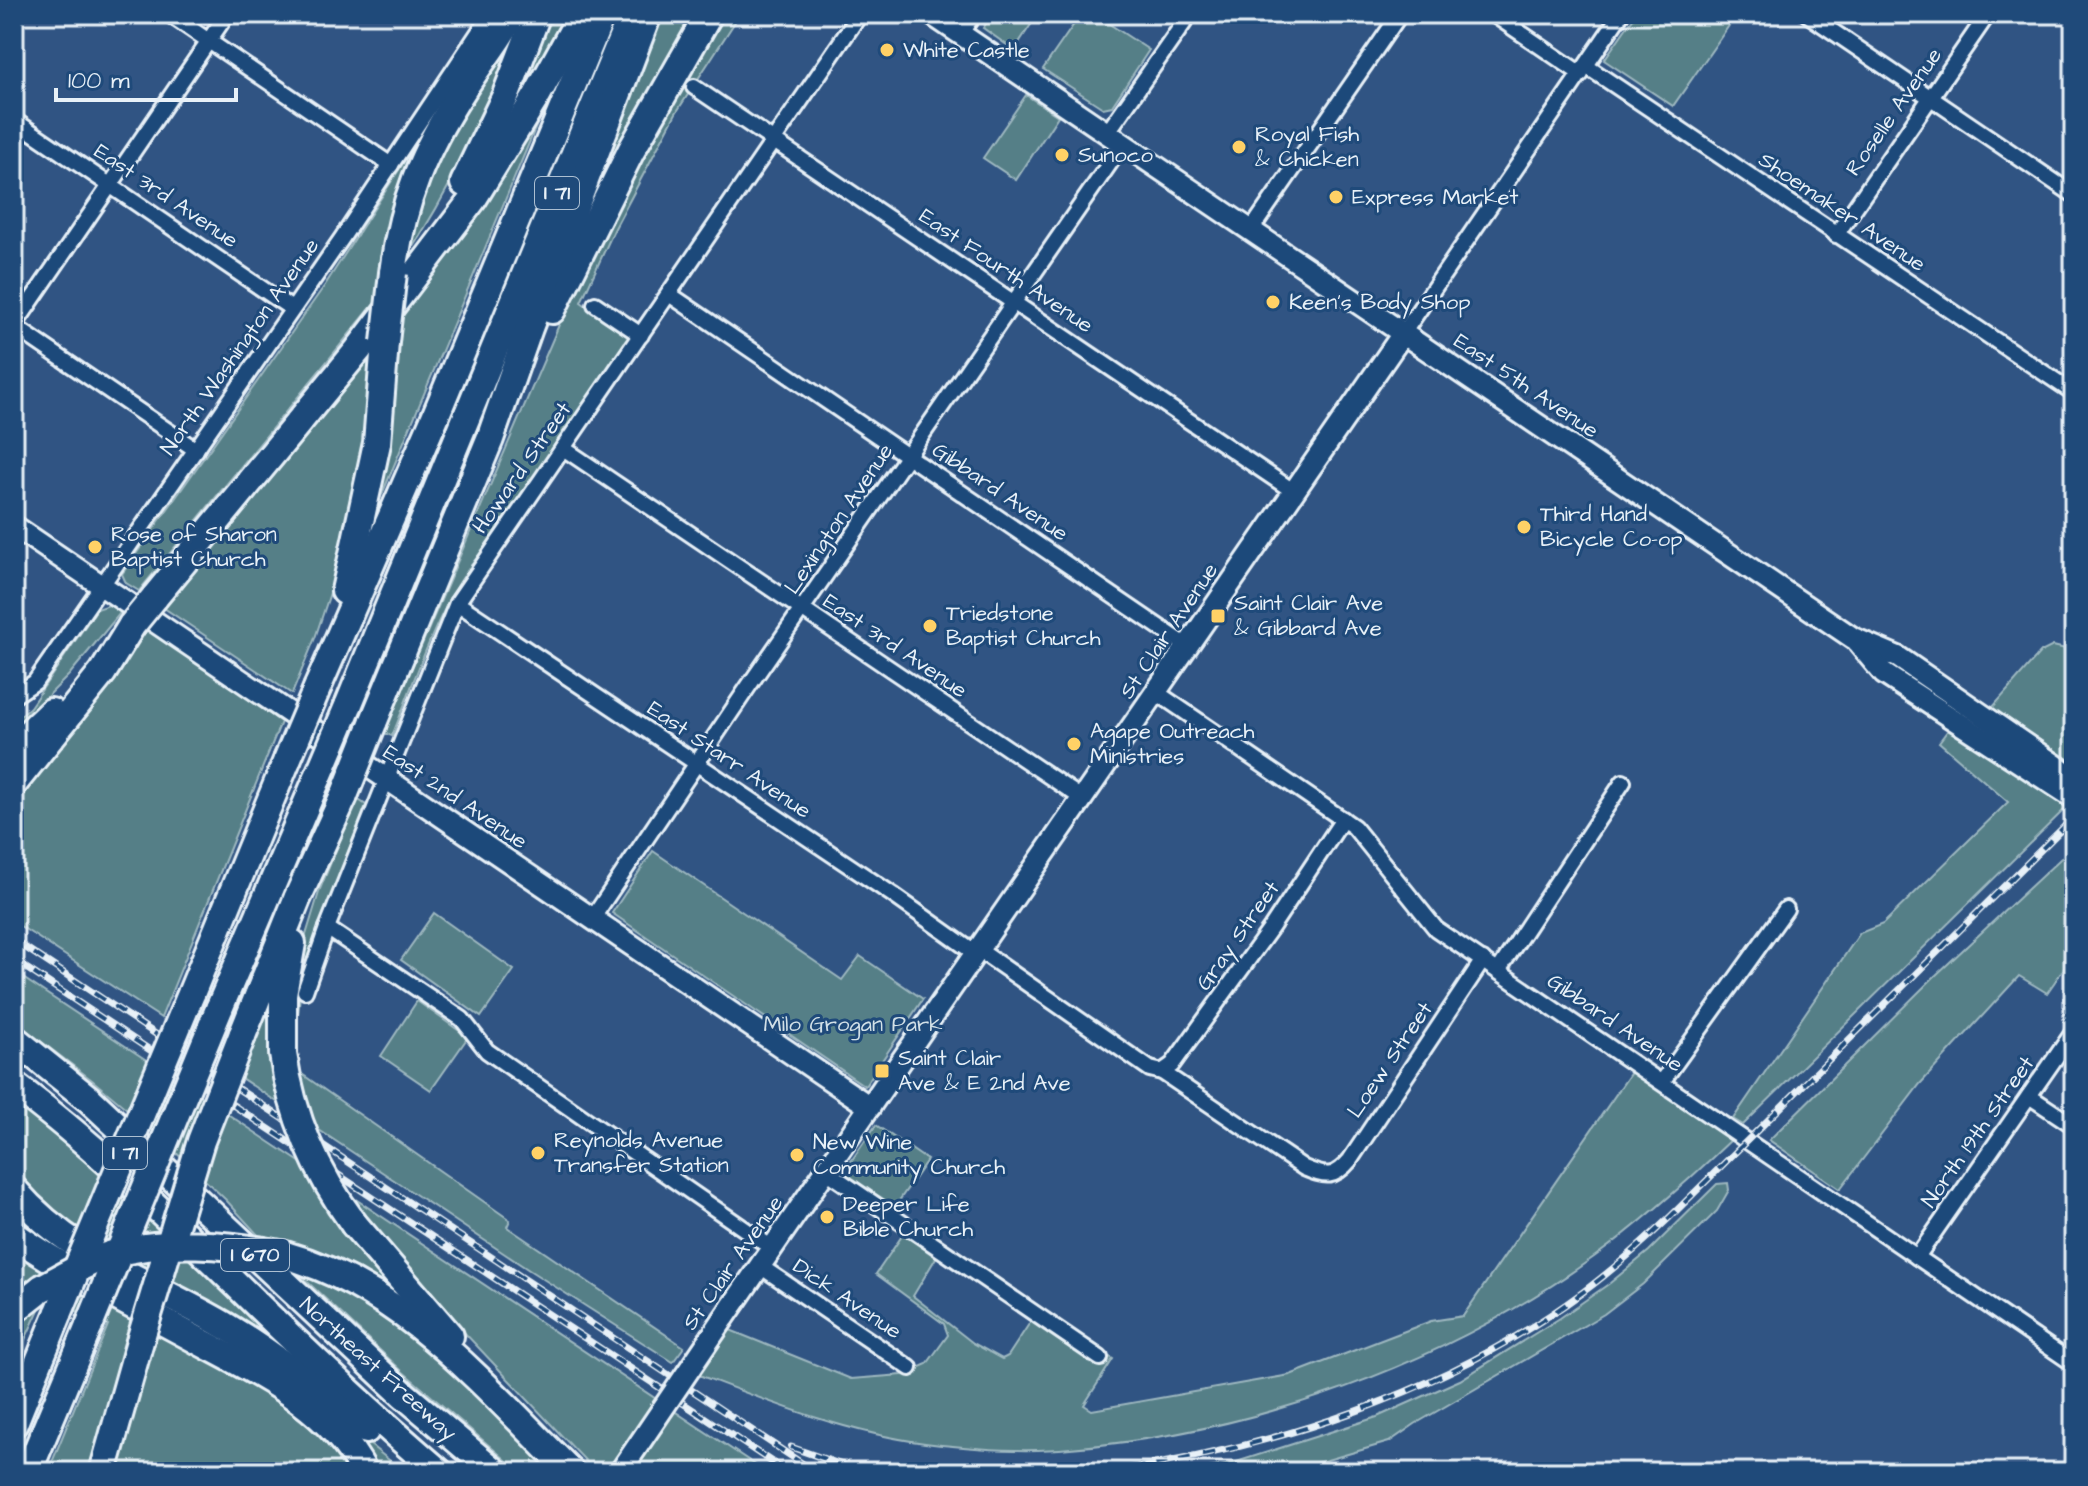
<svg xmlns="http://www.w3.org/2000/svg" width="2088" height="1486" font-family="'Architects Daughter',sans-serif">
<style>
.green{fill:#557f87;stroke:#9eb8c0;stroke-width:2}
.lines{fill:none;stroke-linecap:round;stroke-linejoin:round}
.street-casing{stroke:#e8f1f8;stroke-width:20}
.secondary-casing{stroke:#e8f1f8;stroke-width:26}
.highway-casing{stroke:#e8f1f8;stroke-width:32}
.street{stroke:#1f4a7a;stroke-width:14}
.secondary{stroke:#1f4a7a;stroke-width:20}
.highway{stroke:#1f4a7a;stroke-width:26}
.rail-casing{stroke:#e8f1f8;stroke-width:7}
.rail{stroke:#1f4a7a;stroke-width:4;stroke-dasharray:12;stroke-linecap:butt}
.secondary-bridge-casing{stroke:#e8f1f8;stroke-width:26;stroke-linecap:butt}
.highway-bridge-casing{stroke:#e8f1f8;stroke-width:32;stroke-linecap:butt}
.secondary-bridge{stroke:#1f4a7a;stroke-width:20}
.highway-bridge{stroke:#1f4a7a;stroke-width:26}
.poi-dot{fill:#ffd166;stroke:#1f4a7a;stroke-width:3}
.labels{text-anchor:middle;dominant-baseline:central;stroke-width:6;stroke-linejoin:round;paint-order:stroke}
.shield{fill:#1f4a7a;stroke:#acbfd2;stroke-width:2}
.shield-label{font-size:20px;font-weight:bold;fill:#e8f1f8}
.poi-label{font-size:22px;fill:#e8f1f8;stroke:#1f4a7a;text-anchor:start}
.street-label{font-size:22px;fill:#e8f1f8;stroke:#1f4a7a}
.park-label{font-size:22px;fill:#d2e0e7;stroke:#1f4a7a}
</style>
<rect width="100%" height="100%" fill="#305483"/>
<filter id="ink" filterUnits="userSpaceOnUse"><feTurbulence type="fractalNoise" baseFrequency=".0125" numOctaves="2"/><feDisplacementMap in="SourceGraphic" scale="16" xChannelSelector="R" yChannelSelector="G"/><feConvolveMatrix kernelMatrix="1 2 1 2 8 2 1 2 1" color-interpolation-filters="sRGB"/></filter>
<g filter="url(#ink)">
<!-- green -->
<g class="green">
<path d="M 528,14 C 490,102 457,182 403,262 L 437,146 Z"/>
<polygon points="544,14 567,14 509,118"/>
<polygon points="660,14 698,14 558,285"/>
<path d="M 722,14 L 740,14 L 676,113 L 615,228 L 581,302 L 630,338 L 482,551 C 438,604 418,673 392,736 L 384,733 L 582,271 Z"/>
<polygon points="993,14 1038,14 1014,50 983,28"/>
<polygon points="1081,14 1094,14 1149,50 1112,106 1103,108 1043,69"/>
<polygon points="1636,14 1737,14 1673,106 1604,60"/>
<polygon points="1026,95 1058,116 1016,180 983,158"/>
<polygon points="539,111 542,112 375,511 394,322"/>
<polygon points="422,134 383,293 139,591 126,583 122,574 325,285"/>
<polygon points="376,349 369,418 335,578 315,638 292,694 164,608"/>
<polygon points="109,605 121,612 69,675 14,730 14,717 20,716 30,707 97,609"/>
<polygon points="148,629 281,722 161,1018 14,922 14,795 38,761"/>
<polygon points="2053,646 2074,651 2074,763 1992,708 2041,652"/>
<polygon points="1951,726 2049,795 2074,769 2074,800 1743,1125 1733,1119 1860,933 1883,924 2008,802 1939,742"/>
<polygon points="357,799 366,805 303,969 296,1033 299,1072 510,1220 507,1227 684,1347 673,1362 529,1270 217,1062 228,1032 248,1043 264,1003 296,968 320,889"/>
<polygon points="2074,846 2074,954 2047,993 2019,976 1920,1084 1840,1189 1769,1140 1935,976"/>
<polygon points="653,851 842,980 860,956 923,999 865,1086 612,913"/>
<polygon points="434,913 514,970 481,1017 401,960"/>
<polygon points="14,972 766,1472 596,1472 411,1276 358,1246 390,1286 334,1258 259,1236 226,1200 151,1129 92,1080 14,1021"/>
<polygon points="417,1001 468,1037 431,1090 381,1056"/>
<path d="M 1632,1071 L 1732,1139 C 1688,1181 1643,1222 1594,1257 C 1443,1365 1255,1433 1070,1448 C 1023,1453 973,1449 925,1443 C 847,1433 772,1403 699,1375 L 730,1330 L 851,1379 L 902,1375 L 927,1364 L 948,1335 L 944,1324 L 876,1274 L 904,1233 L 937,1256 L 913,1296 L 973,1343 L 1002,1359 L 1008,1356 L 1033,1318 L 1040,1312 L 1113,1359 L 1084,1405 L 1092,1410 L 1290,1375 L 1431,1321 L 1463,1316 Z"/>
<polygon points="14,1099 109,1177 291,1356 79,1240 14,1180"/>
<polygon points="876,1125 927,1160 894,1208 843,1173"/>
<polygon points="1728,1183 1729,1190 1717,1211 1643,1284 1604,1314 1415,1424 1389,1442 1286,1472 1184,1472 1227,1465 1377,1417 1460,1380 1560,1318 1610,1283 1649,1251 1717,1184"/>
<polygon points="14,1246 268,1392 327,1436 349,1472 117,1472 121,1442 97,1472 48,1472 108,1325 48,1298 43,1301 14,1363 14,1320 55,1291 33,1277 14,1290"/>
<polygon points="297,1272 332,1281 413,1331 555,1472 520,1472 402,1371"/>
<polygon points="354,1432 404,1472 373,1472"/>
</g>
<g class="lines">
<defs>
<g id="street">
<polyline points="169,14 391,165"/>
<polyline points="1493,14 1581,74"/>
<polyline points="1807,14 2074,195"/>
<polyline points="960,34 974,14"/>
<polyline points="1586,66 2074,393"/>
<polyline points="694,87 1293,491"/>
<polyline points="14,120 292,309"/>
<polyline points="1107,133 1190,14"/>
<polyline points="1251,230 1400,14"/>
<polyline points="1836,235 1988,14"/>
<polyline points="669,294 1187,646"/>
<polyline points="595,304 641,335"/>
<polyline points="14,326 227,14"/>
<polyline points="14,326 196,450"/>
<polyline points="1404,332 1621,14"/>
<polyline points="563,448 1083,799"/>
<polyline points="457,603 893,895 976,954"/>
<polyline points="1156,692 1354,827 1436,929 2074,1364"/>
<polyline points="14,696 35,682 342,238 491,14"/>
<polyline points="592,919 748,687 1123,144"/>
<polyline points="327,928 462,1019 487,1051 772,1248"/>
<path d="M 979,950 L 1150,1069 L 1162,1072 L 1304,1168 C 1326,1177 1334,1179 1350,1160 L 1483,960"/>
<polyline points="1498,971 1623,782"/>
<polyline points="305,991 327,928 457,603 860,14"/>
<polyline points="1162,1072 1172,1065 1271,928 1343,819"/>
<polyline points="1662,1082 1786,909"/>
<polyline points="2029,1096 2074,1126"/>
<polyline points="826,1171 1100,1358"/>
<polyline points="1917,1257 2074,1031"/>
<polyline points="760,1266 910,1368"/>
</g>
<g id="secondary">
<polyline points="931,14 1853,638 1898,657 2074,778"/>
<polyline points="14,526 870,1107"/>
<polyline points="1859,644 1884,674 2074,798"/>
<polyline points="724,1318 1404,332"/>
</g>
<g id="highway">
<polyline points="464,183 506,95 537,14"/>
<path d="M 393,273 C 402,202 423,151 462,91 C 478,65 498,41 513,14"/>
<polyline points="552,310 631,151 709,14"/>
<polyline points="345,591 377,443 385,342"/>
<polyline points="154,598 358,350 473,199 536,97 582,14"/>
<polyline points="318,686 435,417 602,14"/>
<polyline points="348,706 623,36"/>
<polyline points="373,723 490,439 529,328 648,14"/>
<polyline points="14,747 51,712"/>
<polyline points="14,783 103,672 132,625"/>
<polyline points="191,994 287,760"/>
<polyline points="219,1009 318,777"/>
<polyline points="242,1036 297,899 344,796"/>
<polyline points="14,1039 90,1100 403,1394 495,1472"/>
<polyline points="283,1054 283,994 292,943"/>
<path d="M 14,1085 C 95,1145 165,1215 237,1285 C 302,1349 369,1412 439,1472"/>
<path d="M 14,1190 C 74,1260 153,1282 229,1328 C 278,1357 321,1394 366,1430"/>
<polyline points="354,1224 450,1336"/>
<path d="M 14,1235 C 72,1275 137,1307 199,1341 C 262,1375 329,1406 364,1472"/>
<path d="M 285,1255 C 404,1288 486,1388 571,1472"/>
<polyline points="14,1310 42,1288"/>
<polyline points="14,1423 59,1312"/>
<polyline points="28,1472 89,1326"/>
<polyline points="103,1472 140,1341"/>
</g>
</defs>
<!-- street casing -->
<use href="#street" class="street-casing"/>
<!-- secondary casing -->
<use href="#secondary" class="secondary-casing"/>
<!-- highway casing -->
<use href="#highway" class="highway-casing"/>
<!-- street -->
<use href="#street" class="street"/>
<!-- secondary -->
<use href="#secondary" class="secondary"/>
<!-- highway -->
<use href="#highway" class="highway"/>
<defs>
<g id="rail">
<polyline points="14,940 815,1472"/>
<polyline points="14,960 787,1472"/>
<polyline points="791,1447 862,1472"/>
<path d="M 1108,1472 C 1275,1448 1446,1393 1583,1292 C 1614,1269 1643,1243 1671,1216 L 2074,817"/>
</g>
</defs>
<!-- rail casing -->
<use href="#rail" class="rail-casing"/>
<!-- rail -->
<use href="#rail" class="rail"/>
<defs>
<polyline id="secondary-bridge" points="620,1472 724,1318"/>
<g id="highway-bridge">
<polyline points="385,342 393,273"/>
<polyline points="132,625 154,598"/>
<polyline points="287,760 318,686"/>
<polyline points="318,777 348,706"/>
<polyline points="344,796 373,723"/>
<path d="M 283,1054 C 292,1118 316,1172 354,1224"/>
<path d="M 42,1288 C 64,1276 85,1263 109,1255 C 161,1238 232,1244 285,1255"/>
<polyline points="59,1312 191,994"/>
<polyline points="89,1326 219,1009"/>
<polyline points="140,1341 201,1141 242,1036"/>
</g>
</defs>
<!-- secondary-bridge casing -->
<use href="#secondary-bridge" class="secondary-bridge-casing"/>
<!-- highway-bridge casing -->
<use href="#highway-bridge" class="highway-bridge-casing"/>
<!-- secondary-bridge -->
<use href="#secondary-bridge" class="secondary-bridge"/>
<!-- highway-bridge -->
<use href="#highway-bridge" class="highway-bridge"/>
</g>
</g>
<!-- markers -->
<g class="poi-dot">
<circle cx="887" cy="50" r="8"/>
<circle cx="1239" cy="147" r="8"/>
<circle cx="1062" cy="155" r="8"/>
<circle cx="1336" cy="197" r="8"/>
<circle cx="1273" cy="302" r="8"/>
<circle cx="1524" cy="527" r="8"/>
<circle cx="95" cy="547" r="8"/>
<rect x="1210" y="608" width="16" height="16" rx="4"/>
<circle cx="930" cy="626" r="8"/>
<circle cx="1074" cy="744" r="8"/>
<rect x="874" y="1063" width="16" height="16" rx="4"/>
<circle cx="538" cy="1153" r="8"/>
<circle cx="797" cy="1155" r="8"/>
<circle cx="827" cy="1217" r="8"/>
</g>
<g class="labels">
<!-- shield labels -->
<g class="shield">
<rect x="535" y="177" width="44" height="32" rx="6"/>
<rect x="103" y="1137" width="44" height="32" rx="6"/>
<rect x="221" y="1239" width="68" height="32" rx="6"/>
</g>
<g class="shield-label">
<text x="557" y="193">I 71</text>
<text x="125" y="1153">I 71</text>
<text x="255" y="1255">I 670</text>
</g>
<!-- poi labels -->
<g class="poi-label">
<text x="903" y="50">White Castle</text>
<text x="1255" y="134">Royal Fish<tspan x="1255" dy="25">&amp; Chicken</tspan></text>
<text x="1078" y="155">Sunoco</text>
<text x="1352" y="197">Express Market</text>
<text x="1289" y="302">Keen's Body Shop</text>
<text x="1540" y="514">Third Hand<tspan x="1540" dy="25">Bicycle Co-op</tspan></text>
<text x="111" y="534">Rose of Sharon<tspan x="111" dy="25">Baptist Church</tspan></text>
<text x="1234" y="603">Saint Clair Ave<tspan x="1234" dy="25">&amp; Gibbard Ave</tspan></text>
<text x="946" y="613">Triedstone<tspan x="946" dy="25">Baptist Church</tspan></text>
<text x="1090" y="731">Agape Outreach<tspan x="1090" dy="25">Ministries</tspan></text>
<text x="898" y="1058">Saint Clair<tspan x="898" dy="25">Ave &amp; E 2nd Ave</tspan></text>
<text x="554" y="1140">Reynolds Avenue<tspan x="554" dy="25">Transfer Station</tspan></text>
<text x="813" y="1142">New Wine<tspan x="813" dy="25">Community Church</tspan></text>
<text x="843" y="1204">Deeper Life<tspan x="843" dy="25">Bible Church</tspan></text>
</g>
<!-- street labels -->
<g class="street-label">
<text transform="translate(1894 112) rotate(-55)">Roselle Avenue</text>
<text transform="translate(166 196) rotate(34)">East 3rd Avenue</text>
<text transform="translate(1842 212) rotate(34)">Shoemaker Avenue</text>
<text transform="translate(1006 271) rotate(34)">East Fourth Avenue</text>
<text transform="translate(240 347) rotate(-55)">North Washington Avenue</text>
<text transform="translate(1526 386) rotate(34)">East 5th Avenue</text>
<text transform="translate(522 468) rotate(-55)">Howard Street</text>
<text transform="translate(1000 492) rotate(34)">Gibbard Avenue</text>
<text transform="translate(839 519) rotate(-56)">Lexington Avenue</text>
<text transform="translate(1169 631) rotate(-56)">St Clair Avenue</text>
<text transform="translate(895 646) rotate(34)">East 3rd Avenue</text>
<text transform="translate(729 760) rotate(34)">East Starr Avenue</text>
<text transform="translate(455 797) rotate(34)">East 2nd Avenue</text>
<text transform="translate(1238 936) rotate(-55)">Gray Street</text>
<text transform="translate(1615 1023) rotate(34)">Gibbard Avenue</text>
<text transform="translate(1390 1060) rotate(-56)">Loew Street</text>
<text transform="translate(1978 1132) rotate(-55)">North 19th Street</text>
<text transform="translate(733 1263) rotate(-55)">St Clair Avenue</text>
<text transform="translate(847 1299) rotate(34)">Dick Avenue</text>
<text transform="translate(378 1369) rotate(42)">Northeast Freeway</text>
</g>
<!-- park labels -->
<g class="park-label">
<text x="853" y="1024">Milo Grogan Park</text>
</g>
</g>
<!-- margin -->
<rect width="2088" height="1486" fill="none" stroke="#1f4a7a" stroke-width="48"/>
<rect x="24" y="24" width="2040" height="1438" fill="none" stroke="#e8f1f8" stroke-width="3" filter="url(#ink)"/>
<!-- scale -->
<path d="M56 88v12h180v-12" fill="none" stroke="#e8f1f8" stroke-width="4"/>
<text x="68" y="88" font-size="24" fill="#e8f1f8" stroke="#1f4a7a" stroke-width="6" paint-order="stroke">100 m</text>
</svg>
